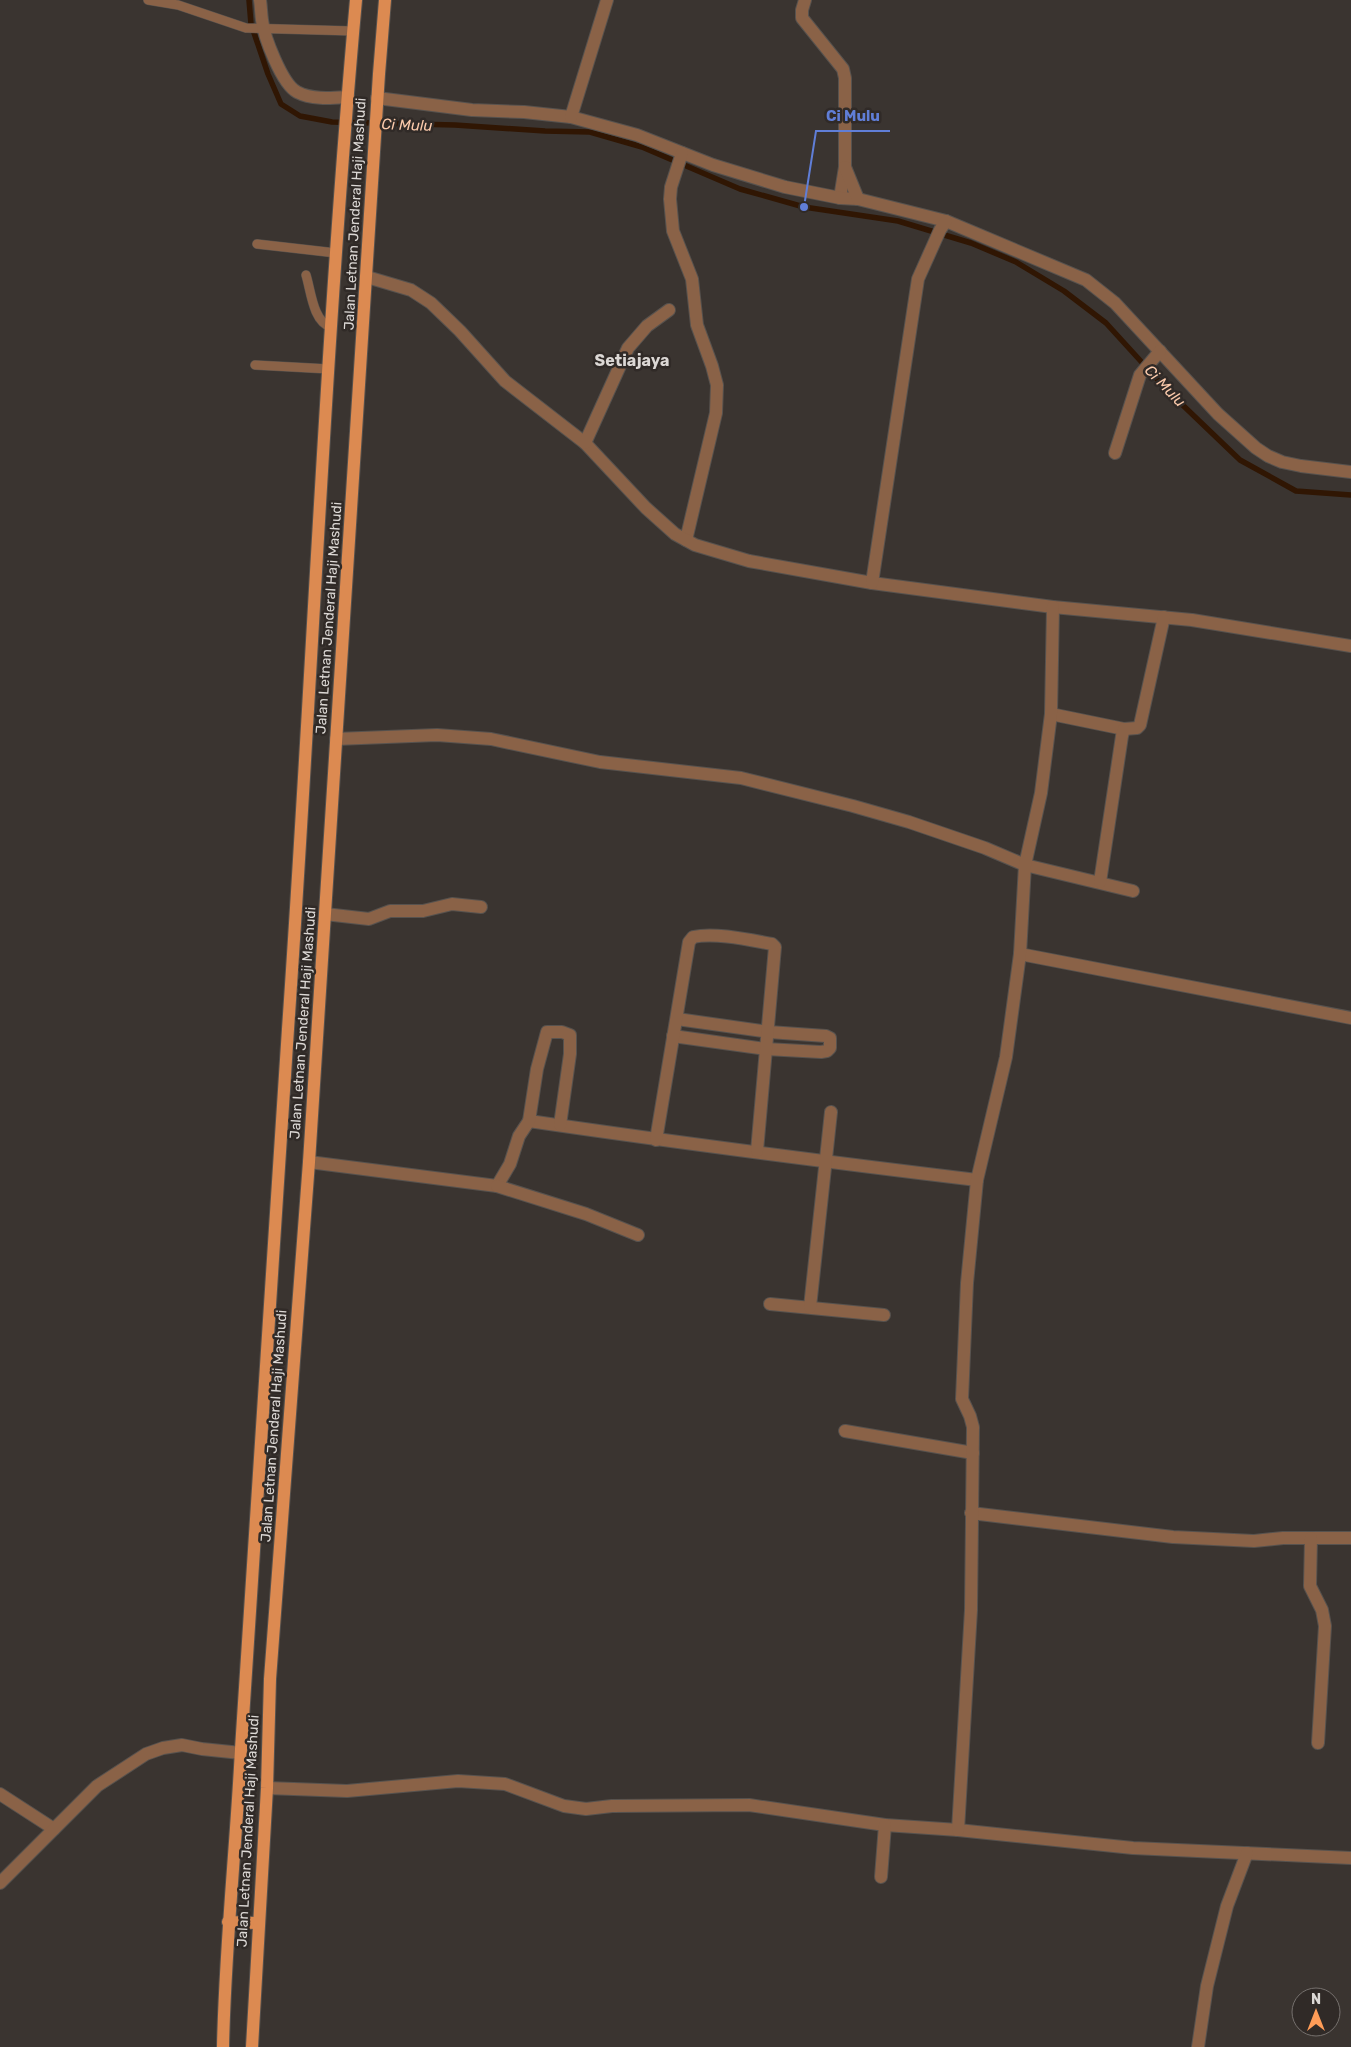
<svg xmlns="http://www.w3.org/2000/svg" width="1351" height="2047" font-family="Rubik,sans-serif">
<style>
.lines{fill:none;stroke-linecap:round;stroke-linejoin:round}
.stream{stroke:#301603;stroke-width:5.5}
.service-casing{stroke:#57524e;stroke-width:10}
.minor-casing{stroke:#57524e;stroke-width:14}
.primary-casing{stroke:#57524e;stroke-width:14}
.service{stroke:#8a6247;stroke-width:9}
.minor{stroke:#8a6247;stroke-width:12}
.primary{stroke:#dc8a51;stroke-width:12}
.labels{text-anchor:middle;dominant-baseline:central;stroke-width:5;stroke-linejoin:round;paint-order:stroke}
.street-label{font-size:14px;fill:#dcd8d5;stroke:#302a27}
.water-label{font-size:15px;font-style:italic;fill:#fbcaab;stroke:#302a27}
.quarter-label{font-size:16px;font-weight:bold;fill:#dcd8d5;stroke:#302a27}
.leader{fill:none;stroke:#607ed7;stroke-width:2}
.callout-dot{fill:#607ed7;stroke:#302a27;stroke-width:2}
.callout-label{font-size:15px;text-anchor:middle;font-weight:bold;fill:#607ed7;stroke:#302a27;stroke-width:5;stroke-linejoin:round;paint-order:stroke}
</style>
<rect width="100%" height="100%" fill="#3a3430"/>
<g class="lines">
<!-- stream -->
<polyline class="stream" points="249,0 251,24 268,74 281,104 300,116 332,122 455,125 545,131 590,132 642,147 740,189 804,207 898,221 971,243 1016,262 1064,291 1106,323 1168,391 1240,460 1296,491 1351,495"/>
<defs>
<g id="service">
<polyline points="148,0 178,5 246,28 353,31"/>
<polyline points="257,244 336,253"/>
<path d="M 306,275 C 311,291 313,322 331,327"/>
<polyline points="255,365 329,369"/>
</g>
<g id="minor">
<path d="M 260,0 C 261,6 261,13 262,20 C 264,37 282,84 297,92 C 312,100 332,98 348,97"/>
<polyline points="805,0 802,10 802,18 843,69 845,78 845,167 840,198"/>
<polyline points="377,98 472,110 524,112 571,117 637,135 713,165 785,187 840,198 858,199 946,221 1086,280 1115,303 1218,414 1256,448 1268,456 1282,462 1301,466 1351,472"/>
<polyline points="571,117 607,0"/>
<polyline points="682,153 671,187 670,199 673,231 692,279 697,325 712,366 717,385 716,413 686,540"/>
<polyline points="845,167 858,199"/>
<polyline points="367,277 411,290 431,303 460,331 505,381 585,443 646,508 675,534 695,545 749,561 872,583 1053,607 1192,620 1351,646"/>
<polyline points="585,443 628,348 647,326 669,310"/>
<polyline points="1115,453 1140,375 1160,351"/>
<polyline points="872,583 918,279 940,230 946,221"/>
<polyline points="1051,714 1124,729"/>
<polyline points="336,739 437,735 491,739 600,762 741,778 853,806 909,822 985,848 1025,865 1133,891"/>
<polyline points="1100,882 1122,736 1124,729 1137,728 1140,725 1164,617"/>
<polyline points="325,914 369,919 390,911 423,911 452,904 481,907"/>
<polyline points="1020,954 1351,1018"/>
<polyline points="673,1036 766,1049 821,1052 827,1051 830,1048 830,1038 826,1036 769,1032 677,1019"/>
<path d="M 529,1121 C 679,1143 828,1162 977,1180"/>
<path d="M 656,1140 L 689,942 L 693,937 C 715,932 750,940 772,944 L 775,947 L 757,1151"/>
<polyline points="309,1162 497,1186 510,1164 519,1136 529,1121 537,1069 547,1032 562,1032 570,1035 570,1054 560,1125"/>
<polyline points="497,1186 586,1214 638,1235"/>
<polyline points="770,1304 884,1315"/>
<polyline points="810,1307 831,1112"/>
<polyline points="845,1431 973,1453"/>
<polyline points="971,1513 1173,1537 1254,1541 1283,1538 1351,1538"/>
<polyline points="1311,1538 1310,1586 1322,1610 1325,1626 1318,1743"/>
<polyline points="267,1788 347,1791 458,1781 505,1784 564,1806 586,1809 612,1806 749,1805 885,1825 958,1830 1133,1848 1351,1858"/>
<polyline points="0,1794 54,1829"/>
<polyline points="958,1830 971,1610 973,1427 970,1416 962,1399 967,1283 977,1180 1006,1057 1020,954 1025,865 1041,793 1051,714 1053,607"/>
<polyline points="881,1877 885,1825"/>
<polyline points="0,1883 97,1786 146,1754 163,1748 182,1745 202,1749 241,1753"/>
<polyline points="1198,2047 1207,1986 1227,1906 1247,1853"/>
</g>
<g id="primary">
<polyline points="228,1922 258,1923"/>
<path d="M 223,2047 C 225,1947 236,1848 241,1749 C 256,1509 272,1269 288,1029 C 312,686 325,342 356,0"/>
<polyline points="252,2047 267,1788 270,1679 309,1162 379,74 385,0"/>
</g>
</defs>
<!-- service casing -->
<use href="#service" class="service-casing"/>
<!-- minor casing -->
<use href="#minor" class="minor-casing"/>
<!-- primary casing -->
<use href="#primary" class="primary-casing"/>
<!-- service -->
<use href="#service" class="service"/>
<!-- minor -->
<use href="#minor" class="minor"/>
<!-- primary -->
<use href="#primary" class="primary"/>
</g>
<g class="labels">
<!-- street labels -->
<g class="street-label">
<text transform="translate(355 214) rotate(-87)">Jalan Letnan Jenderal Haji Mashudi</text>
<text transform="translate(329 618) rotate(-86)">Jalan Letnan Jenderal Haji Mashudi</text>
<text transform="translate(303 1023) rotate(-86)">Jalan Letnan Jenderal Haji Mashudi</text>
<text transform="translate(274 1426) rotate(-86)">Jalan Letnan Jenderal Haji Mashudi</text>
<text transform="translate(248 1831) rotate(-87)">Jalan Letnan Jenderal Haji Mashudi</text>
</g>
<!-- water labels -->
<g class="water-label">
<text transform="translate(407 125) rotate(2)">Ci Mulu</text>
<text transform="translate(1165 386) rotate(46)">Ci Mulu</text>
</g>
<!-- quarter labels -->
<g class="quarter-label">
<text x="632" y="360">Setiajaya</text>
</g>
</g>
<!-- callouts -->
<path class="leader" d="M804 207L816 131H890"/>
<circle class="callout-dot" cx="804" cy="207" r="5"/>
<g class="callout-label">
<text x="853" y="121">Ci Mulu</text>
</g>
<!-- north arrow -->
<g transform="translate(1316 2012)"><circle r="24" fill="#302a27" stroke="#75706d"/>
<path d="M0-4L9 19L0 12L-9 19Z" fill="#fe9c57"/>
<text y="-8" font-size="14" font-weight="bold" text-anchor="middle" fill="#dcd8d5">N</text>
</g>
</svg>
